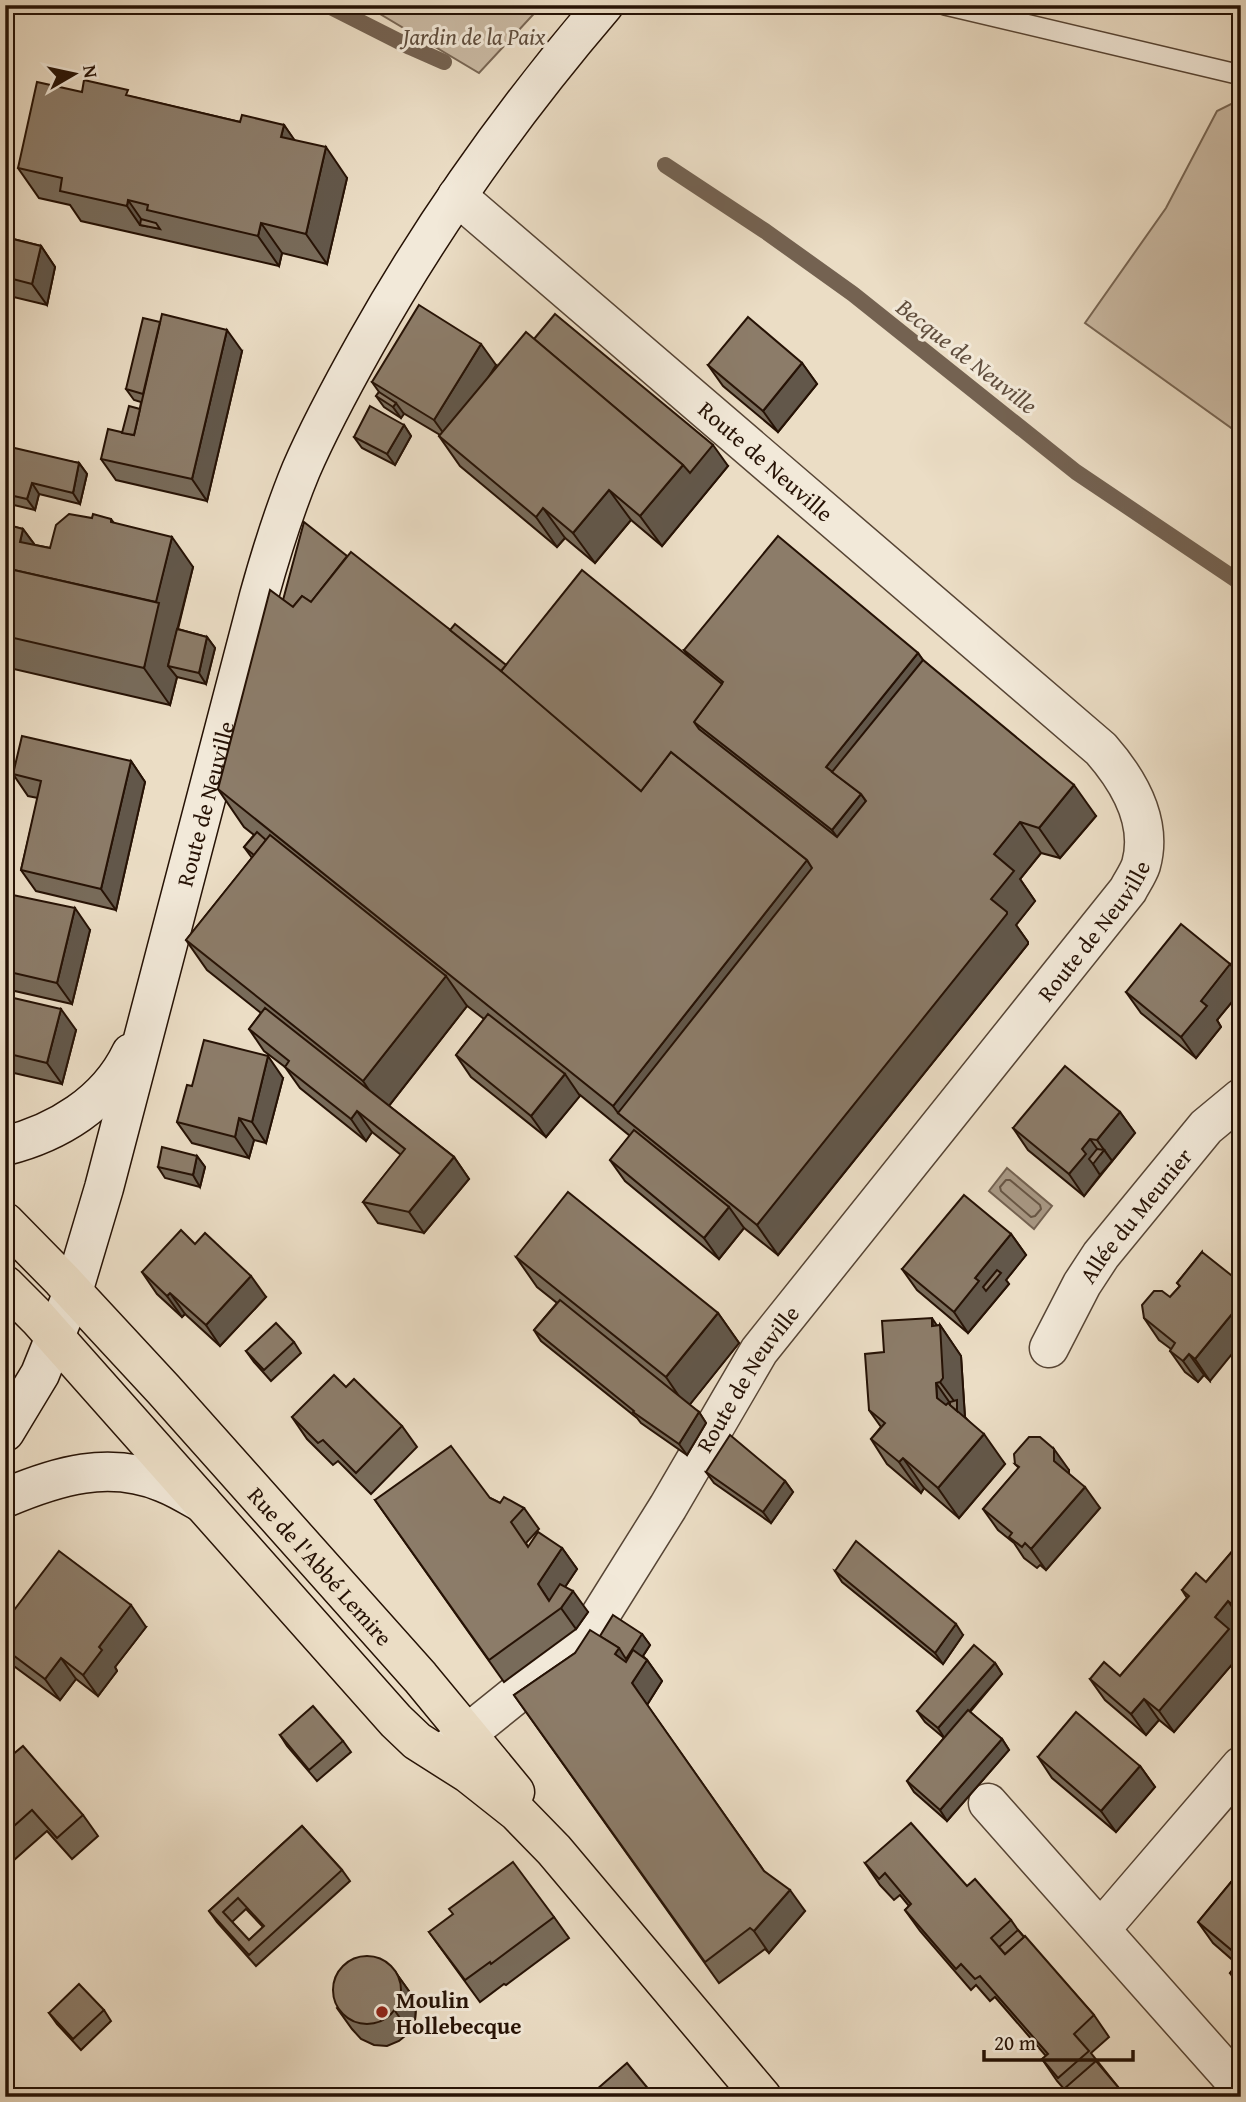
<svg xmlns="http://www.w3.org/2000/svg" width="1246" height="2102" font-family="'Gentium Book Plus',serif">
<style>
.green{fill:#cabaa4;stroke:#786654;stroke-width:2}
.water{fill:#a89884;stroke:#746251;stroke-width:2}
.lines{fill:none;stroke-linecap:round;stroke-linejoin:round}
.shore{stroke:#675544;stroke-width:2}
.stream{stroke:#746251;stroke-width:16}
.lane-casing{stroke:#574535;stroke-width:22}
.street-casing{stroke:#574535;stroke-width:41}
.secondary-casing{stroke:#261205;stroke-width:41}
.primary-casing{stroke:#261205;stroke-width:41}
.lane{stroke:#f2e9d9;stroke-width:19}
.street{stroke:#f2e9d9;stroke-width:38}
.secondary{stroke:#f2e9d9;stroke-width:38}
.primary{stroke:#ebddc5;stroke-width:38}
.wall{fill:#786b5a;stroke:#261205;stroke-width:2;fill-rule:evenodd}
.shaded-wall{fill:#62574a;stroke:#261205;stroke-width:2}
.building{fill:#8c7c69;stroke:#261205;stroke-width:2;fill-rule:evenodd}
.poi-dot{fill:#8f2418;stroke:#f2e9d9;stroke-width:2.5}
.labels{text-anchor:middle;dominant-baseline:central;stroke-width:6;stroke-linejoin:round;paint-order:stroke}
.park-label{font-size:23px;font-style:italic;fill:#5f4d3d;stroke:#f2e9d9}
.street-label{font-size:23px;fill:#261205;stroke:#f2e9d9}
.poi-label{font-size:23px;font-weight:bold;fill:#261205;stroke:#f2e9d9;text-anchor:start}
.water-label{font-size:24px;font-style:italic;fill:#604e3e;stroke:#f2e9d9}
</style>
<rect width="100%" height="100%" fill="#ebddc5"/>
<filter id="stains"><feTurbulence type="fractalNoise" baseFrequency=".00286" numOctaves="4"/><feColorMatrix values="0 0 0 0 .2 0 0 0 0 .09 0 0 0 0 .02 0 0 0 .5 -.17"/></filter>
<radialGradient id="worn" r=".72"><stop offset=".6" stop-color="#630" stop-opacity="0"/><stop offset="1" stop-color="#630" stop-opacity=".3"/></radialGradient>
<!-- green -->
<g class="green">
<polygon points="365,5 542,5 479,73"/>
<polygon points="1241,99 1241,435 1085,323 1166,208 1217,111"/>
</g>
<!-- water -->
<polygon class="water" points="1007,1168 1052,1206 1034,1229 989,1191"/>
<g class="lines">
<!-- shore -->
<polygon class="shore" points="1006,1180 1010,1180 1040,1205 1041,1209 1035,1216 1031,1217 1001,1191 1000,1187"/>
<!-- stream -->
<g class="stream">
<polyline points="327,5 410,47 444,62"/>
<polyline points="665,165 765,231 853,294 1076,472 1241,583"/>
</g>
<defs>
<polyline id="lane" points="945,5 1241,75"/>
<g id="street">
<path id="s1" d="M 1049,1348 L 1082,1284 L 1101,1255 L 1206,1127 L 1241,1098"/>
<path id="s2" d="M 442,1754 L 539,1676 L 591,1630 L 668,1507 L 759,1351 L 1128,890 C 1132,882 1138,874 1141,865 C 1153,822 1129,781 1101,749 L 457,196"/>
<polyline points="988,1803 1241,2088"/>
<polyline points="1101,1929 1241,1766"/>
</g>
<g id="secondary">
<path d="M 5,1146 C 57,1133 107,1103 131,1053"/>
<path id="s3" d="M 5,1432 L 40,1374 L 73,1292 L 104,1188 L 259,596 C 271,553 284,511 301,470 C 320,426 343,384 366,343 C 434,222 514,110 604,5"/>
<path d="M 5,1498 C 57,1476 109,1460 164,1483 C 177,1488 190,1496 202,1503"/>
</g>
<g id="primary">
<path id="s4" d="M 5,1222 L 62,1280 L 164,1390 L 420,1677 L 515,1792"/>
<polyline points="5,1285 38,1318 396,1721 417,1741 469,1774 517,1812 554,1850 762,2097"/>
</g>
</defs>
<!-- lane casing -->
<use href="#lane" class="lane-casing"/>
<!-- street casing -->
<use href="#street" class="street-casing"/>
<!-- secondary casing -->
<use href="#secondary" class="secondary-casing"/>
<!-- primary casing -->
<use href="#primary" class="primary-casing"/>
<!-- lane -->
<use href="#lane" class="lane"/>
<!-- street -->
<use href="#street" class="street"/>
<!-- secondary -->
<use href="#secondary" class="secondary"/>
<!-- primary -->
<use href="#primary" class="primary"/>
</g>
<!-- wall -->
<g class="wall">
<polygon points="1137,5 1167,5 1167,10 1142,12"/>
<polygon points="1199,5 1241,5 1241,6 1201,9"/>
<polygon points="82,92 133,97 240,122 284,125 294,140 347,178 327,264 282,253 279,266 81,221 70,205 39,198 18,168"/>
<polygon points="5,237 41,246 55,267 47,305 5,295"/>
<polygon points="534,339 728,466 662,546 631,520 595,563 565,538 557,547 460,466 439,436 440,435 403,413 401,418 384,407 376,396 379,392 372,382 496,365 491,373"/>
<polygon points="242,351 207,501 116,480 101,459 140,409 141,402 134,400 126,389"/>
<polygon points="802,363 817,384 778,432 723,386 708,365"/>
<polygon points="404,425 411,436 395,465 362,448 354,437"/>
<polygon points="5,450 79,463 87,474 80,504 39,494 35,510 5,503"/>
<polygon points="92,518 111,519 114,523 193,567 178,629 207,637 215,648 206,684 177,677 170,705 5,667 5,524 23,529 35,545 50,548"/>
<polygon points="347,556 450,630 506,665 689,657 684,650 918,653 923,660 1096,816 1060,858 1041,853 1020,879 1035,901 1016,925 1028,942 1028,944 778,1255 744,1228 719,1259 625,1181 610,1160 630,1136 580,1095 546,1137 471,1077 456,1055 484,1019 466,1005 467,1006 389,1106 454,1157 469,1179 424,1233 378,1223 363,1202 401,1155 372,1132 366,1141 300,1088 285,1067 264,1051 249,1029 261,1013 207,970 186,940 252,858 244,847 254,835 244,827 218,789 283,600"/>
<polygon points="131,761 145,782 116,910 36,891 21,870 38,798 28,796 13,774"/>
<polygon points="5,905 90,930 72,1004 6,989 5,988"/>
<polygon points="1230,964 1241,979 1241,991 1217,1020 1221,1027 1196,1058 1141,1013 1126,992"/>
<polygon points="5,996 76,1030 62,1084 5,1071"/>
<polygon points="283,1078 266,1143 254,1140 249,1158 192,1143 177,1122 192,1086"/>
<polygon points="1120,1112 1135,1133 1084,1196 1028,1150 1013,1128"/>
<polygon points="197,1156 205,1167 200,1187 165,1178 158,1167"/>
<polygon points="1011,1234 1026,1255 1006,1280 1009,1284 968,1333 917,1290 902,1269"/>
<polygon points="195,1244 266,1297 220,1346 185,1314 182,1317 157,1294 142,1272"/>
<polygon points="1202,1252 1210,1381 1204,1375 1198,1382 1185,1372 1170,1351 1171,1349 1159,1340 1144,1318 1170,1297 1180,1286 1177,1283"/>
<polygon points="516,1257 718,1313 739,1343 689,1405 699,1412 706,1423 687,1455 641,1423 637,1418 541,1341 534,1330 557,1303 537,1287"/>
<polygon points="940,1325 961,1356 965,1417 1005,1464 959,1518 924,1488 921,1493 887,1464 871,1439 881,1427 869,1410 884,1352 937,1326"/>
<polygon points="294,1342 301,1353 271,1381 254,1362 246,1351"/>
<polygon points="346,1387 402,1426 417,1447 371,1494 338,1461 333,1465 307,1439 292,1417"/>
<polygon points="1015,1464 1069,1470 1069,1474 1100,1508 1046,1570 1040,1565 1037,1568 1024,1558 1014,1543 998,1530 983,1509 1019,1468"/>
<polygon points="706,1472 785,1481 793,1492 771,1523 714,1483"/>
<polygon points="490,1498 500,1503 524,1508 539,1529 526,1543 528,1547 562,1548 577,1569 565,1587 588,1612 576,1629 504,1682 375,1500"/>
<polygon points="1241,1541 1241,1625 1233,1635 1241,1646 1241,1654 1174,1732 1159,1720 1146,1735 1105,1700 1090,1679 1120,1676 1187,1598 1182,1590 1206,1582"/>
<polygon points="835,1571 963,1635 943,1664 842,1582"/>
<polygon points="5,1622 146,1627 115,1667 117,1671 98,1696 76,1679 60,1700 7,1661 5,1658"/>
<polygon points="642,1634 650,1645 643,1656 647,1660 662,1681 647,1705 764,1871 805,1911 769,1953 765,1949 719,1983 514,1695 600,1636"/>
<polygon points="995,1663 1002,1674 970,1712 1002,1739 1009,1750 947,1821 914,1792 907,1781 944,1738 925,1722 917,1711"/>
<polygon points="280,1735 343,1741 351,1752 317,1781 287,1746"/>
<polygon points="1038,1757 1140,1766 1155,1787 1116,1832 1052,1778"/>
<polygon points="5,1761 83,1815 98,1836 72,1859 47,1831 5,1868"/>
<path d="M 302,1826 L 342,1870 L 350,1881 L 256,1966 L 217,1922 L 209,1911 ZM 246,1909 L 263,1927 L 249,1940 L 232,1922 Z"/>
<polygon points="865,1863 967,1886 1011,1920 1018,1930 1094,2015 1109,2037 1091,2053 1126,2097 1071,2097 1057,2081 1042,2059 1046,2056 995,1997 990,2001 976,1985 971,1990 920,1931 905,1910 909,1906 900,1895 894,1900 880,1885"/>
<polygon points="1241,1870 1241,1989 1230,1973 1237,1964 1213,1943 1198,1922"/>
<polygon points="554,1917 569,1938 506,1985 504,1984 480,2002 429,1932"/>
<polygon points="396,1973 411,1994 416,2007 415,2020 410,2032 399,2041 387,2046 374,2045 361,2039 352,2029 337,2008"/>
<polygon points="104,2010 111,2021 81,2050 57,2024 49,2013"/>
</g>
<!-- shaded-wall -->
<g class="shaded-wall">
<polygon points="284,125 305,155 281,137"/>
<polygon points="326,147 347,178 327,264 306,234"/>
<polygon points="128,200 146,226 140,225 127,206"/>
<polygon points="261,223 282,253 279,266 258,236"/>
<polygon points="41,246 55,267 47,305 32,284"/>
<polygon points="227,330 242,351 207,501 192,479"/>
<polygon points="481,344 496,365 449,441 434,420"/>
<polygon points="802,363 817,384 778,432 763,411"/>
<polygon points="396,403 404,414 401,418 393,407"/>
<polygon points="404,425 411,436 395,465 387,454"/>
<polygon points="713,445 728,466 662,546 640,516 683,465"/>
<polygon points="79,463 87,474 80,504 73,493"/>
<polygon points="32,483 39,494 35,510 27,499"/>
<polygon points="609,490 631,520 595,563 573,533"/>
<polygon points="543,508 565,538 557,547 536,517"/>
<polygon points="23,529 45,559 20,542"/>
<polygon points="172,537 193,567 168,666 177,677 170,705 144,668 154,608"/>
<polygon points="207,637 215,648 206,684 199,673"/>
<polygon points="918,653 944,690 859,796 826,767"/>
<polygon points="131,761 145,782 116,910 101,889"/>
<polygon points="1074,785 1096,816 1060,858 1039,828"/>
<polygon points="861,794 887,832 859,868 832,830"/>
<polygon points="1020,822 1041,853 1020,879 1035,901 1016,925 1028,942 1028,944 778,1255 757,1225 991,899 994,854"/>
<polygon points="807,860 833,898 618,1113 613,1106"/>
<polygon points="75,908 90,930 72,1004 57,983"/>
<polygon points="1230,964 1241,979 1241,991 1217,1020 1221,1027 1196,1058 1181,1037 1201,1001"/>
<polygon points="446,976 467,1006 384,1112 363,1081"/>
<polygon points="61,1009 76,1030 62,1084 47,1063"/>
<polygon points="268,1056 283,1078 266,1143 252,1122"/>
<polygon points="565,1074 580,1096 546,1137 531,1116"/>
<polygon points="357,1111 372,1132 366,1141 351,1119"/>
<polygon points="1120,1112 1135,1133 1112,1161 1097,1140"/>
<polygon points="239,1118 254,1140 249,1158 235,1137"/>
<polygon points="1090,1139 1101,1154 1104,1150 1112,1161 1100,1175 1093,1164 1100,1175 1084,1196 1069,1174 1082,1149"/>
<polygon points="197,1156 205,1167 200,1187 193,1175"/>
<polygon points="454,1157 469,1179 424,1233 409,1212"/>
<polygon points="729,1207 744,1228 719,1259 704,1238"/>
<polygon points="1011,1234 1026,1255 1006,1280 1009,1284 968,1333 954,1312 975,1278"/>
<polygon points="251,1276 266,1297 220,1346 206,1325"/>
<polygon points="170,1293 185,1314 182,1317 167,1296"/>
<polygon points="1241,1303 1241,1343 1210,1381 1195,1359"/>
<polygon points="718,1313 739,1343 687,1408 666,1377"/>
<polygon points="932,1318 940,1330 940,1325 961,1356 966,1434 937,1398 936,1383 957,1413 957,1405 940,1382"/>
<polygon points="1189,1354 1204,1375 1198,1382 1183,1361"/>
<polygon points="699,1412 706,1423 687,1455 679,1444"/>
<polygon points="984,1434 1005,1464 959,1518 938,1488"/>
<polygon points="1054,1449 1069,1470 1068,1482 1054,1461"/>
<polygon points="903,1458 924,1488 921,1493 899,1462"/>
<polygon points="785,1481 793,1492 771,1523 763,1512"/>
<polygon points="1085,1487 1100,1508 1046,1570 1031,1549"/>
<polygon points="562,1548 577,1569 553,1605 556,1611 538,1584"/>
<polygon points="573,1591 588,1612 576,1629 561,1608"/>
<polygon points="1228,1601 1241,1620 1241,1625 1233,1635 1241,1646 1241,1654 1174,1732 1159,1711 1215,1617"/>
<polygon points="131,1605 146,1627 115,1667 117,1671 98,1696 83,1675 99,1647"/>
<polygon points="956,1624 963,1635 943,1664 935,1653"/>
<polygon points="642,1634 650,1645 630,1676 615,1654 619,1648"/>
<polygon points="61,1658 76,1679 60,1700 45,1679"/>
<polygon points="647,1660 662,1681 647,1705 632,1683"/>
<polygon points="995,1663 1002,1674 945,1739 938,1728"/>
<polygon points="1144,1699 1159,1720 1146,1735 1131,1714"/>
<polygon points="1002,1739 1009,1750 947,1821 940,1810"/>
<polygon points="1140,1766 1155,1787 1116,1832 1101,1811"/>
<polygon points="790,1890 805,1911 769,1953 754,1931"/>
<polygon points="396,1973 411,1994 416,2007 415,2020 410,2032 395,2011"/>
</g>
<!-- building -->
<g class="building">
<polygon points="84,80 128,90 126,95 240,122 242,115 284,125 281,137 326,147 306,234 261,223 258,236 147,210 148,205 128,200 127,206 60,191 62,178 18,168 37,82 82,92"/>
<polygon points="141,219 156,223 160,229 140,225"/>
<polygon points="5,237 41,246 32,284 5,277"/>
<polygon points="419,305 481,344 434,420 372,382"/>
<polygon points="162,314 227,330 192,479 101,459 108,429 134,435"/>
<polygon points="555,314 713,445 690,473 683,465 534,339"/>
<polygon points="748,317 802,363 763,411 708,365"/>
<polygon points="143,318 160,322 143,394 126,389"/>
<polygon points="526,332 683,465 640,516 609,490 573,533 543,508 536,517 439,436"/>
<polygon points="379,392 396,403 393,407 376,396"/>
<polygon points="129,406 140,409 134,435 122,433"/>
<polygon points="370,406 404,425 387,454 354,437"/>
<polygon points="6,446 79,463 73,493 32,483 27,499 5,494 5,450"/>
<polygon points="69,514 92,518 93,514 111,519 111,522 172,537 156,602 5,568 5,524 23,529 20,542 50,548 56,525"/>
<polygon points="304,522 347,556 311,602 302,596 293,607 283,600"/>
<polygon points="778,536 918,653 826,767 861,794 832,830 694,722 723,682 684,650"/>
<polygon points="351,552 495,665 641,791 671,752 807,860 613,1106 218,789 270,590 293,607 302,596 311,602"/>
<polygon points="5,568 159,603 144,668 5,636"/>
<polygon points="582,570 722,684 694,722 699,729 837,837 866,801 861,794 832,772 923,660 1074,785 1039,828 1020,822 994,854 1014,871 991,899 1007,912 1007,914 757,1225 618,1113 812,868 807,860 671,752 641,791 501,671"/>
<polygon points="455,624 506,665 501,671 450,630"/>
<polygon points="177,629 207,637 199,673 168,666"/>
<polygon points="22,736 131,761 101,889 21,870 41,781 13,774"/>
<polygon points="257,832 266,840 254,855 244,847"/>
<polygon points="270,835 446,976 363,1081 186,940"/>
<polygon points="8,894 75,908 57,983 5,971 5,905"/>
<polygon points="1181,924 1230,964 1201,1001 1207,1006 1181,1037 1126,992"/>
<polygon points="5,996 61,1009 47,1063 5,1053"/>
<polygon points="265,1008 454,1157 409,1212 363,1202 405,1149 357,1111 351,1119 285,1067 289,1061 249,1029"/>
<polygon points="488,1014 565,1074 531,1116 456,1055"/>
<polygon points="204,1040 268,1056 252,1122 239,1118 235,1137 177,1122 187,1085 192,1086"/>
<polygon points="1065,1066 1120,1112 1097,1140 1090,1139 1082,1149 1086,1154 1069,1174 1013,1128"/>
<polygon points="634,1130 729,1207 704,1238 610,1160"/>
<polygon points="162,1147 197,1156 193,1175 158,1167"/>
<polygon points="1097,1149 1104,1150 1093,1164 1089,1159"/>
<polygon points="568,1192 718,1313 666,1377 516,1257"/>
<polygon points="964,1195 1011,1234 975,1278 979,1281 954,1312 902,1269"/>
<polygon points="181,1230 195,1244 205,1233 251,1276 206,1325 170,1293 167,1296 142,1272"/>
<polygon points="1202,1252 1241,1283 1241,1303 1195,1359 1189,1354 1183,1361 1170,1351 1175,1343 1144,1318 1142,1305 1154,1291 1162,1291 1170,1297 1180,1286 1177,1283"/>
<polygon points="997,1270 1001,1273 986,1291 983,1287"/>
<polygon points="560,1300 699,1412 679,1444 633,1412 634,1411 534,1330"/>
<polygon points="932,1318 932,1326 940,1325 943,1378 940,1382 936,1383 937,1398 946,1405 948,1403 984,1434 938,1488 903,1458 899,1462 871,1439 885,1423 869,1410 865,1354 884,1352 882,1321"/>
<polygon points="276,1323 294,1342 264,1370 246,1351"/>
<polygon points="334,1375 346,1387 354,1379 402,1426 356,1473 323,1440 318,1443 292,1417"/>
<polygon points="957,1400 957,1411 950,1405 950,1402"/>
<polygon points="730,1435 785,1481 763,1512 706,1472"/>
<polygon points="1029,1437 1040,1437 1054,1449 1054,1461 1085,1487 1031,1549 1025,1543 1022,1547 1009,1537 1012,1533 983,1509 1019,1467 1015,1464 1014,1454"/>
<polygon points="451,1446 490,1498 500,1503 504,1497 524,1508 511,1522 528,1547 538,1532 562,1548 538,1584 549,1601 560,1584 573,1591 561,1608 489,1660 375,1500"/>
<polygon points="856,1541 956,1624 935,1653 835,1571"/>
<polygon points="1241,1541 1241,1612 1228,1601 1215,1617 1229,1629 1159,1711 1144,1699 1131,1714 1090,1679 1104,1662 1120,1676 1189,1596 1182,1590 1196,1573 1206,1582"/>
<polygon points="59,1551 131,1605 99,1647 102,1650 83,1675 61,1658 45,1679 5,1649 5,1622"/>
<polygon points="613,1615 642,1634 626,1659 619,1648 600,1636"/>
<polygon points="590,1630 619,1648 615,1654 626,1662 633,1650 647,1660 632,1683 764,1871 790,1890 754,1931 750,1928 705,1962 514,1695 575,1653"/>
<polygon points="974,1645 995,1663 938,1728 917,1711"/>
<polygon points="313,1706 343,1741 309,1770 280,1735"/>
<polygon points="968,1710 1002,1739 940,1810 907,1781"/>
<polygon points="1076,1712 1140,1766 1101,1811 1038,1757"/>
<polygon points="23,1746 83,1815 57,1838 32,1810 5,1834 5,1761"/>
<polygon points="911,1823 967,1886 975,1879 1011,1920 991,1938 1005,1954 1025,1936 1094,2015 1074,2034 1089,2051 1058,2078 1042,2059 1048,2054 980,1976 975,1979 961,1964 956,1969 905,1910 911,1904 885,1873 879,1879 865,1863"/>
<path d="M 302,1826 L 342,1870 L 249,1955 L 209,1911 ZM 238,1898 L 264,1926 L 249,1940 L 223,1912 Z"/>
<polygon points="513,1862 554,1917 491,1964 490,1962 465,1980 429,1932 453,1914 449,1909"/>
<polygon points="1241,1870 1241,1958 1198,1922"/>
<polygon points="1018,1930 1024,1937 1005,1954 999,1947"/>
<circle cx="367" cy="1990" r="34"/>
<polygon points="1241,1960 1241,1982 1230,1973"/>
<polygon points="79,1984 104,2010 73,2039 49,2013"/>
<polygon points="1096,2061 1124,2094 1120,2097 1073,2097 1065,2088"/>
<polygon points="627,2063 655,2097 588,2097"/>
</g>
<!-- markers -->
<circle class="poi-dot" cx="382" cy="2012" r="7"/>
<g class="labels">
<!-- park labels -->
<g class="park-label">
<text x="474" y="36">Jardin de la Paix</text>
</g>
<!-- street labels -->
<g class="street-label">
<text transform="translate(766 461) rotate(41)">Route de Neuville</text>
<text stroke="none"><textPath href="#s3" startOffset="662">Route de Neuville</textPath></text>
<text stroke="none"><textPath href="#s2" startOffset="1057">Route de Neuville</textPath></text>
<text stroke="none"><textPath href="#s1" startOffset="159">Allée du Meunier</textPath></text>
<text stroke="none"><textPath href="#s2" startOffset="490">Route de Neuville</textPath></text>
<text stroke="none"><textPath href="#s4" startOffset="467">Rue de l'Abbé Lemire</textPath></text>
</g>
<!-- poi labels -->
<g class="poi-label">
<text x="396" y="1999">Moulin<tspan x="396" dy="26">Hollebecque</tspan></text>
</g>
<!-- water labels -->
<g class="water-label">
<text transform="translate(967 356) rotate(38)">Becque de Neuville</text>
</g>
</g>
<!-- margin -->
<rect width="1246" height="2102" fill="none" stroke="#ebddc5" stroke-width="28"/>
<rect x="7" y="7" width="1232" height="2088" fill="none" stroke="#261205" stroke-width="3.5"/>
<rect x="14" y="14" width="1218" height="2074" fill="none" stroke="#261205" stroke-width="2"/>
<!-- north arrow -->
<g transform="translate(74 74) rotate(81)" stroke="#f2e9d9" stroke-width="5" paint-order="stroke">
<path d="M0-5L12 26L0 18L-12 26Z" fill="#261205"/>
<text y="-10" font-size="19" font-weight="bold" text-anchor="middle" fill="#261205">N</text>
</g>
<!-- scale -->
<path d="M984 2050v10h149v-10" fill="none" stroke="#261205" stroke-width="3.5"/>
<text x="994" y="2050" font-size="21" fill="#261205" stroke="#f2e9d9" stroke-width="5" paint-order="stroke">20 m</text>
<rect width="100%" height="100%" filter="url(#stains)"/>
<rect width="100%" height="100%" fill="url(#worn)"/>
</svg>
